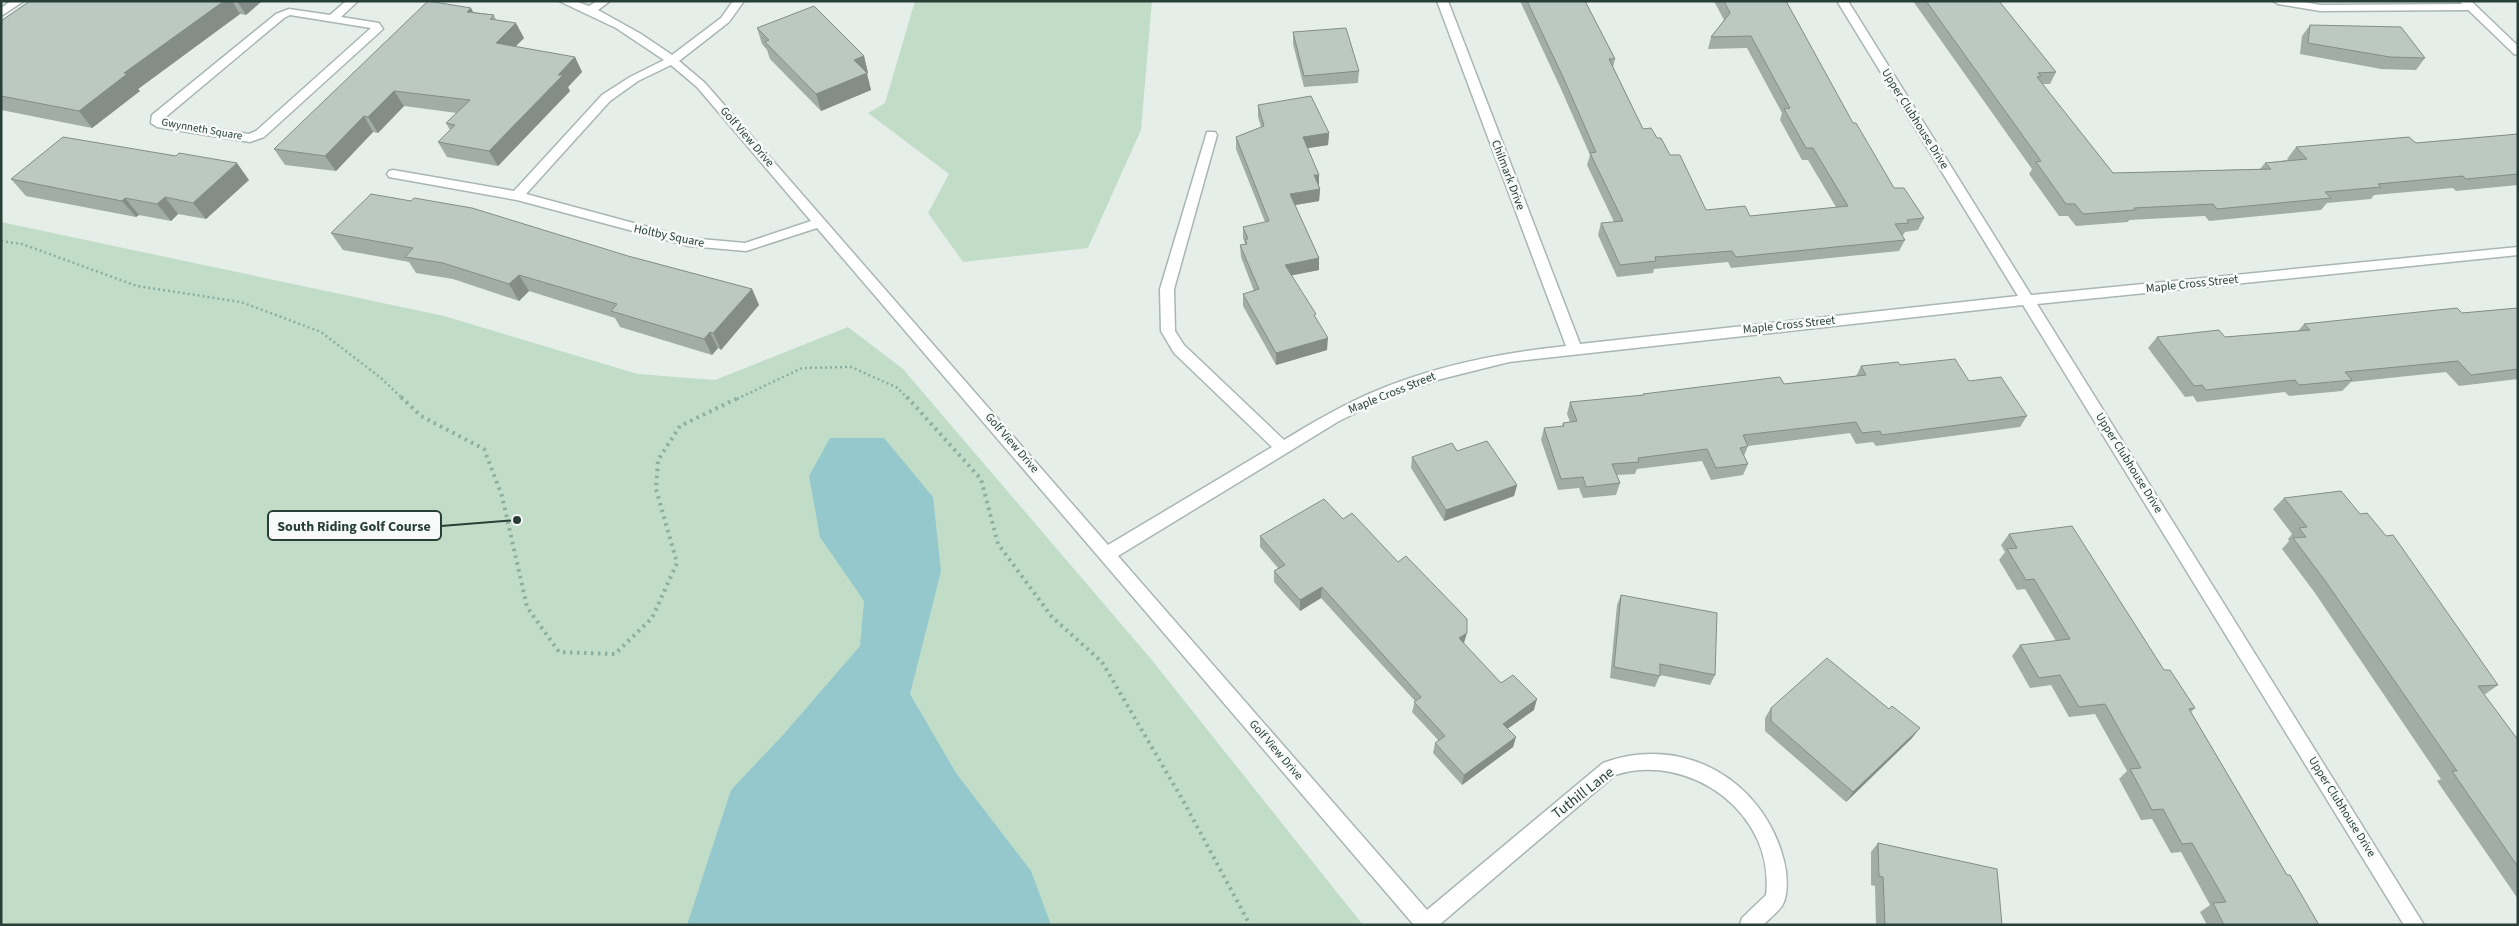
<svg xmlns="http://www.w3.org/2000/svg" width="2519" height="926" font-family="'Source Sans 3',sans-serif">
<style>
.green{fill:#c2ddc7}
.water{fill:#94c8cd}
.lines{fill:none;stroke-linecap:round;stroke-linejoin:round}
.minor-casing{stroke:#a9b6b1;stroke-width:3}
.tertiary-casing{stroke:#a9b6b1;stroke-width:3}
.path-far1{stroke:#8aafa1;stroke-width:2.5;stroke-dasharray:2 3;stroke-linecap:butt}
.path{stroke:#8aafa1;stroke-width:4;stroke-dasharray:2.5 4.5;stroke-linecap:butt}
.minor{fill:#fff;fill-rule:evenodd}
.tertiary{fill:#fff;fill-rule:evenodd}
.wall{fill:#a2ada8}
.shaded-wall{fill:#848d88}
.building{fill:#bcc9c3;stroke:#848d88}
.labels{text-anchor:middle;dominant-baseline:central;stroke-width:5;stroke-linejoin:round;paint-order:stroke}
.far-street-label{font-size:11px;fill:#273f37;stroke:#f7faf8}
.street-label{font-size:12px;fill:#273f37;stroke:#f7faf8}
.near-street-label{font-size:15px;fill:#273f37;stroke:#f7faf8}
.leader{fill:none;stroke:#273f37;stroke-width:2}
.callout-dot{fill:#273f37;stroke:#f7faf8;stroke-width:2}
.callout{fill:#f7faf8;stroke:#273f37;stroke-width:2}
.callout-label{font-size:14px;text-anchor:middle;font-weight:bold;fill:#273f37}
</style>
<rect width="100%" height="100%" fill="#e6eeea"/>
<!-- green -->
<g class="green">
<polygon points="915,1 1152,1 1141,130 1088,248 963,262 928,213 949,174 868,113 885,103"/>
<polygon points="1,222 444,316 638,374 715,380 848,327 903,369 1151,659 1363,925 1,925"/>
</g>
<!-- water -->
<polygon class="water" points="830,438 884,438 933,497 941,571 910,694 956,773 1031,871 1051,925 687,925 731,790 783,735 860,646 864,601 820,537 809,476"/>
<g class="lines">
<defs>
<g id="minor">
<polygon points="11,1 24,1 1,16 1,8"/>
<path d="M 346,1 L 358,1 L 341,17 L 379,23 L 383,29 L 264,137 L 250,142 L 157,127 L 151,123 L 152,115 L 276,14 L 289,9 L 330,15 ZM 290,15 L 371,28 L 256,131 L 249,134 L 162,120 L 284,18 Z"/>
<path d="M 559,1 L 575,1 L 589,6 L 597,1 L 610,1 L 598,10 L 641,34 L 672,55 L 721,18 L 733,1 L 744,1 L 729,22 L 679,61 L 705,83 L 1108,545 L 1272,447 L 1174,353 L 1161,331 L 1160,289 L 1207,132 L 1215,132 L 1217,135 L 1174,289 L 1175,331 L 1184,345 L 1284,440 C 1312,423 1341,406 1371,393 C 1433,366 1500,353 1566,346 L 1437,1 L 1448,1 L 1580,344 L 2018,296 L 1837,1 L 1848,1 L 2031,295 L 2518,247 L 2518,255 L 2037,304 L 2424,925 L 2404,925 L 2023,305 L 1509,362 L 1437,380 L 1382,400 L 1339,421 L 1118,556 L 1427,910 L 1603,763 C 1682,733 1764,780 1784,861 C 1787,873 1789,894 1782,906 C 1777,913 1769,919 1763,925 L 1740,925 L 1742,918 L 1766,895 C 1776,814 1690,751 1615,775 L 1439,925 L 1414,925 L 817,228 L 746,251 L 689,246 L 517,200 L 389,177 L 387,174 L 389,171 L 393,170 L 514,191 L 602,95 L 630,77 L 664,60 L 616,28 ZM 671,65 L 697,87 L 811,221 L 745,243 L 689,238 L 526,194 L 610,101 L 638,81 Z"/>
<polygon points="2273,1 2299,1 2320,5 2469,4 2474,7 2469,10 2320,11 2278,4"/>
</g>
<polygon id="tertiary" points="2459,1 2471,1 2518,46 2518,55 2514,54"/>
</defs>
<!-- minor casing -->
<use href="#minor" class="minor-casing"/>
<!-- tertiary casing -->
<use href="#tertiary" class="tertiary-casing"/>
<!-- path-far1 -->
<g class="path-far1">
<polyline points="1,241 22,244 137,286 241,302 321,332 381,378 403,399"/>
<polyline points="737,399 802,368 851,367 898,388 908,399"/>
</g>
<!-- path -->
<g class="path">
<polyline points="401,397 421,416 484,449 502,496 527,607 559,652 615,654 652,618 677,563 656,489 658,460 680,426 740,397"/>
<polyline points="907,397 981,479 998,544 1052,617 1102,662 1185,804 1250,925"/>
</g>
<!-- minor -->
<use href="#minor" class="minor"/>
<!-- tertiary -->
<use href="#tertiary" class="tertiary"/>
</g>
<!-- wall -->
<g class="wall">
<polygon points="30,1 262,1 246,15 240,14 138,89 140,91 92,128 1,110 1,21"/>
<polygon points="1520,1 1585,1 1615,59 1613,67 1643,129 1657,138 1670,155 1706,210 1750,216 1836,207 1808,160 1802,160 1780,120 1782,113 1747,48 1708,49 1711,37 1724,20 1714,1 1786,1 1853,123 1894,188 1924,218 1918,230 1905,232 1903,235 1902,235 1905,240 1899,251 1731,268 1728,262 1654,269 1653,273 1617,277 1598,235 1601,223 1614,222 1587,165 1590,155 1561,89"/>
<polygon points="1913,1 1999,1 2056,72 2050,84 2042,84 2113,173 2260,169 2265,163 2288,160 2287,159 2296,147 2416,143 2518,134 2518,185 2456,191 2453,188 2374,195 2371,199 2327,203 2321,210 2209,221 2205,216 2129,220 2128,222 2076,226 2068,216 2059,216 2029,174 2032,169"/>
<polygon points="473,12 494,15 496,20 524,38 515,47 575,57 582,72 568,87 570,91 498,166 447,157 438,142 450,130 446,123 457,113 404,106 378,133 373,132 336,171 285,165 274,149"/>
<polygon points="2310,25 2425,58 2416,70 2381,69 2300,54 2302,36"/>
<polygon points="757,28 864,56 868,73 867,74 871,90 821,111 770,59 767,50 762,44"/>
<polygon points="1293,32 1359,71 1358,83 1304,87 1293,44"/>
<polygon points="1258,105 1329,133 1328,145 1308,148 1320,189 1319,201 1295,205 1319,258 1319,270 1291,275 1316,318 1327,350 1276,365 1243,306 1243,294 1254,291 1241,257 1240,245 1245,244 1243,238 1243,227 1265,222 1236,149 1236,137 1261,127 1258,117"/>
<polygon points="11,179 249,180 206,219 178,214 171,221 139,215 136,217 26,196"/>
<polygon points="331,233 628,256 752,289 759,305 721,350 718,348 712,355 620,327 615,318 529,291 519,301 453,279 416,273 409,262 343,250"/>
<polygon points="2518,308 2518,379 2459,386 2446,372 2351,382 2342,391 2289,396 2285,392 2197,402 2193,396 2185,397 2148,348 2157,337 2225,337 2298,331 2304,324 2462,313"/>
<polygon points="1900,365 1969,381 2027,416 2020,427 1876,446 1873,442 1856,444 1850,433 1748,446 1744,456 1748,464 1743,475 1711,480 1702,461 1637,469 1635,474 1617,475 1620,483 1616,495 1583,498 1579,488 1558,490 1541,440 1544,428 1562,427 1563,423 1570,422 1567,414 1570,402 1643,395 1643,394 1784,384 1856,376 1861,366"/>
<polygon points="1457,451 1517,485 1514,496 1444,521 1411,468 1412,457"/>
<polygon points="2284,498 2498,685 2484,695 2518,740 2518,899 2437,781 2441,779 2315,593 2282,549 2289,541 2288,539 2292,534 2273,509"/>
<polygon points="1343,519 1464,643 1464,644 1501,683 1534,710 1507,729 1516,737 1513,747 1462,785 1433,753 1435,743 1439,741 1412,712 1415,701 1321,598 1300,611 1274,582 1274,571 1278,568 1260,547 1260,536"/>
<polygon points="2009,534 2164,670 2195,708 2191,712 2287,875 2319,925 2207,925 2200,912 2210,905 2181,852 2171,853 2152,819 2141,820 2119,779 2127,771 2095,714 2069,717 2051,685 2030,688 2012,656 2020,645 2056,641 2025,589 2017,590 1999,560 2005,552 2001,545"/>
<polygon points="1621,595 1715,675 1710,685 1660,675 1655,687 1610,678 1617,605"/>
<polygon points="1771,708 1912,738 1846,802 1765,731 1765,718"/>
<polygon points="1878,843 2002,925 1876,925 1875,886 1871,885 1871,852"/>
</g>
<!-- shaded-wall -->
<g class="shaded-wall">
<polygon points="224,1 232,1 240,14 138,89 140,91 92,128 79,111 124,73"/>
<polygon points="237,1 262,1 246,15"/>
<polygon points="471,8 479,23 467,12"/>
<polygon points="516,23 524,38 503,59 496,43"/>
<polygon points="864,56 868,73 867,74 871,90 821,111 816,94 854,60"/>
<polygon points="575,57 582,72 568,87 570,91 498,166 489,151"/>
<polygon points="394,91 404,106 378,133 368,117"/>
<polygon points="364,116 373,132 336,171 325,156"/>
<polygon points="1329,133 1328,145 1302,149 1303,137"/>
<polygon points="237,163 249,180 206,219 193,203"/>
<polygon points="1314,175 1319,175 1319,186"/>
<polygon points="1320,189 1319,201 1289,206 1290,194"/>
<polygon points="165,197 178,214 171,221 157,204"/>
<polygon points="125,198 139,215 136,217 122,201"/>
<polygon points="1319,258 1319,270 1284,277 1285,265"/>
<polygon points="519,275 529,291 519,301 509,284"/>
<polygon points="752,289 759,305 721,350 713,333"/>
<polygon points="710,332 718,348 712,355 704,339"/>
<polygon points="1328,338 1327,350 1276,365 1276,353"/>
<polygon points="1517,485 1514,496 1444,521 1446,510"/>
<polygon points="1322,587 1321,598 1300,611 1300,600"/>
<polygon points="1467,633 1464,643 1456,649 1459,638"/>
<polygon points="1537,699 1534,710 1500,734 1503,724"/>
<polygon points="1920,728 1912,738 1846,802 1853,792"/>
<polygon points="1516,737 1513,747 1462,785 1464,775"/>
</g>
<!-- building -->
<g class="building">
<polygon points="30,1 224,1 124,73 127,74 79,111 1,96 1,21"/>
<polygon points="428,1 471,8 467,12 494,15 490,19 516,23 496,43 575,57 558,75 563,75 489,151 438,142 455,125 446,123 470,100 394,91 368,117 364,116 325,156 274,149"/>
<polygon points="1527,1 1585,1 1615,59 1609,59 1643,129 1651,128 1657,138 1661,138 1670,155 1680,155 1706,210 1745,206 1750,216 1848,206 1813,148 1806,148 1784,109 1790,108 1751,36 1711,37 1730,13 1724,1 1786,1 1853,123 1856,123 1894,188 1904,188 1924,218 1907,220 1909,223 1895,224 1905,240 1736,257 1732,251 1655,257 1656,261 1620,265 1601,223 1623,221 1590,153 1596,152 1563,77"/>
<polygon points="1926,1 1999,1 2056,72 2038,73 2041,76 2037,77 2113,173 2271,169 2265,163 2307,159 2296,147 2409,137 2416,143 2518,134 2518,174 2466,179 2463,176 2378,184 2381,187 2325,192 2331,198 2217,209 2213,204 2134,208 2135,210 2083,214 2075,204 2066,204 2036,162 2041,161"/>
<polygon points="814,6 864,56 854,60 867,73 816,94 765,42 769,40 757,28"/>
<polygon points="2310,25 2401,27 2425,58 2390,57 2308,43"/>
<polygon points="1346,28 1359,71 1304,76 1293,32"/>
<polygon points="1311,96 1329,133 1303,137 1319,175 1314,175 1320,189 1290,194 1319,258 1285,265 1316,314 1314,315 1328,338 1276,353 1243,294 1259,289 1240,245 1247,244 1245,239 1248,239 1243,227 1269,221 1236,137 1264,126 1258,105"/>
<polygon points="63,137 176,156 179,153 237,163 193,203 165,197 157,204 125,198 122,201 11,179"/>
<polygon points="371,194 411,201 414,198 472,208 628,256 752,289 713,333 710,332 704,339 611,311 617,304 519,275 509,284 443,263 405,257 413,248 331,233"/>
<polygon points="2457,308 2462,313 2518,308 2518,369 2471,375 2458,361 2345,372 2352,380 2299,385 2295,380 2206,390 2202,385 2194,386 2157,337 2219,330 2225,337 2310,330 2304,324"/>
<polygon points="1955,359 1969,381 2001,377 2027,416 1882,435 1880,431 1862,433 1856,422 1743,435 1748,446 1740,448 1748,464 1716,468 1707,449 1638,458 1639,462 1612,464 1620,483 1586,487 1583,477 1561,479 1544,428 1564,426 1563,423 1577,421 1570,402 1644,395 1643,394 1780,377 1784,384 1866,375 1861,366 1898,362 1900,365"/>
<polygon points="1487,441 1517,485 1446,510 1412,457 1452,443 1457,451"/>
<polygon points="2341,491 2360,514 2367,513 2386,536 2393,535 2498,685 2478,686 2518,740 2518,867 2452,771 2457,771 2326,582 2293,538 2306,537 2299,528 2307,527 2284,498"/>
<polygon points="1324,499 1343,519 1352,513 1398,562 1406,556 1467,619 1467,633 1459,638 1501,683 1513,675 1537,699 1503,724 1516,737 1464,775 1435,743 1445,736 1414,702 1421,697 1322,587 1300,600 1274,571 1285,565 1260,536"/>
<polygon points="2072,526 2164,670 2170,670 2195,708 2189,709 2287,875 2290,875 2319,925 2224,925 2213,903 2226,902 2192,843 2182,844 2163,809 2152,810 2130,769 2141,768 2105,704 2079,707 2060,675 2039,678 2020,645 2070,639 2034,579 2026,580 2007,549 2017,548 2009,534"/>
<polygon points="1621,595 1717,613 1715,675 1660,664 1660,676 1614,667"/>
<polygon points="1827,658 1889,709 1892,706 1920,728 1853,792 1771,721 1771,708"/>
<polygon points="1878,843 1997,869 2002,925 1885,925 1883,877 1879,876"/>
</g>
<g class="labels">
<!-- far-street labels -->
<g class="far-street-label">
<text transform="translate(202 129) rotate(10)">Gwynneth Square</text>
</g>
<!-- street labels -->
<g class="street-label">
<text transform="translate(1915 119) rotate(58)">Upper Clubhouse Drive</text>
<text transform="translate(747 137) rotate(49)">Golf View Drive</text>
<text transform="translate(1508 175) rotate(69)">Chilmark Drive</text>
<text transform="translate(669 236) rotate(12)">Holtby Square</text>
<text transform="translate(2192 284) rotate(-6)">Maple Cross Street</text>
<text transform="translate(1789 325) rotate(-6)">Maple Cross Street</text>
<text transform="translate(1392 393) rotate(-22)">Maple Cross Street</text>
<text transform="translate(1012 443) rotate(49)">Golf View Drive</text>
<text transform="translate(2129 463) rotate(58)">Upper Clubhouse Drive</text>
<text transform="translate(1276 750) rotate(49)">Golf View Drive</text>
<text transform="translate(2342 807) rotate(58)">Upper Clubhouse Drive</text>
</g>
<!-- near-street labels -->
<g class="near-street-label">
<text transform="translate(1583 793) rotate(-38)">Tuthill Lane</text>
</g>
</g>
<!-- callouts -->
<path class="leader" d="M517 520L441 526"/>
<circle class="callout-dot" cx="517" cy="520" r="5"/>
<rect class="callout" x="268" y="511" width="173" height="29" rx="5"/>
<g class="callout-label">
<text x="354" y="531">South Riding Golf Course</text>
</g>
<!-- border -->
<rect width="2519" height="926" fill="none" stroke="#273f37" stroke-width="5"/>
</svg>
